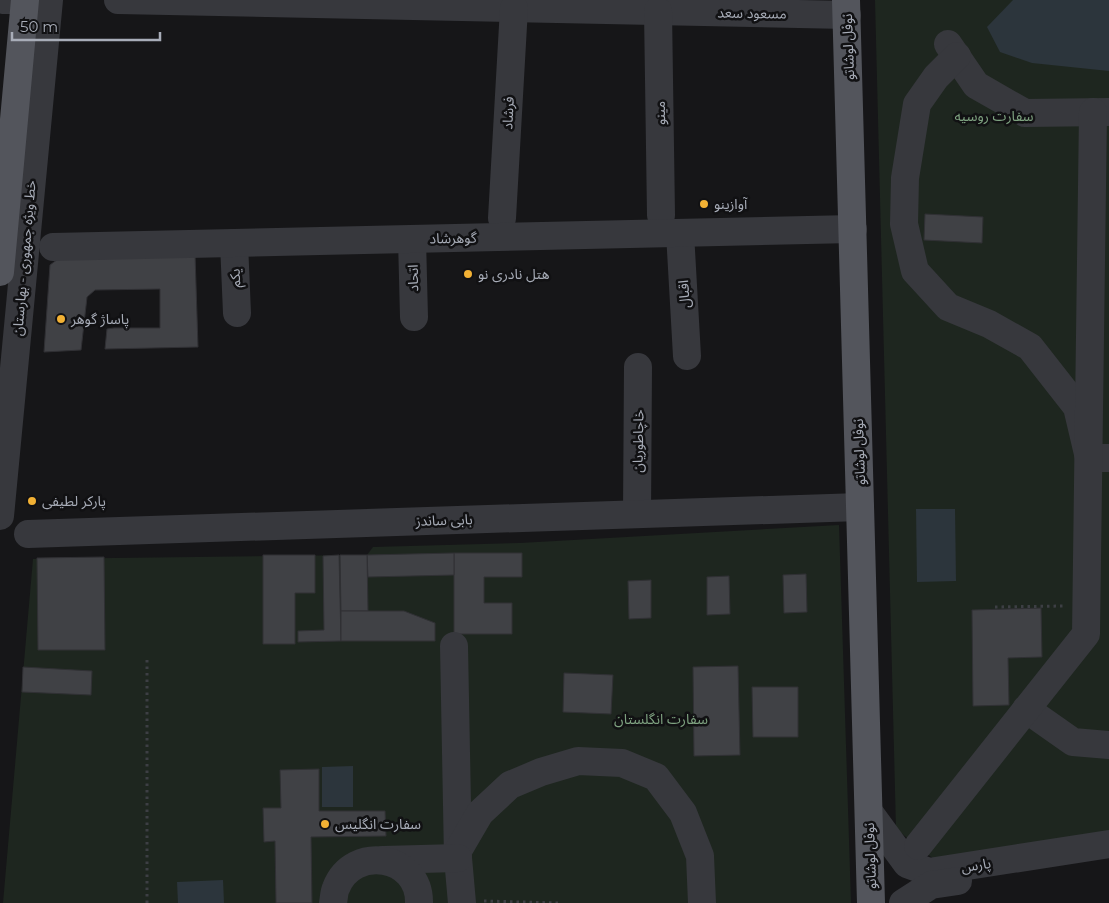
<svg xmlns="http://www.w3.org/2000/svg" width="1109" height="903" font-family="Montserrat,'Noto Sans Arabic',sans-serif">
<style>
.green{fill:#1e261f}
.water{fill:#2c353c}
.building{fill:#404145;stroke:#303034}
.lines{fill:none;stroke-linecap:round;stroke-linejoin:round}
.path{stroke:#3d3f44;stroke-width:3;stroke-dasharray:2.5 4;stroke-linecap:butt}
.minor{stroke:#37383d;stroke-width:28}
.major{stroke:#53555c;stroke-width:28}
.poi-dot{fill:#f2b134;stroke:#111113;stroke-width:2}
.labels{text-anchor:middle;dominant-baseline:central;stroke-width:5;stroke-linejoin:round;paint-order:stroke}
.street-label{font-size:14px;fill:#a8adb8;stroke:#111113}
.park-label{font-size:14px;fill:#7fa381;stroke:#111113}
.poi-label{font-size:14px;fill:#a8adb8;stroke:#111113;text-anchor:start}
</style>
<rect width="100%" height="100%" fill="#161618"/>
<!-- green -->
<g class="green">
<polygon points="875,0 1109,0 1109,837 940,864 896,829"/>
<polygon points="839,525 851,903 3,903 33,559 367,555 373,547 520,543"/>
</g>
<!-- water -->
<g class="water">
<polygon points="1013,0 1109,0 1109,71 1032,63 1000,52 987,27"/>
<polygon points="916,509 955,509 956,581 917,582"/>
<polygon points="353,766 353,807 322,807 322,767"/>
<polygon points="223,880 224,903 178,903 177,882"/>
</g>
<!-- building -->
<g class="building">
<polygon points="925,214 983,217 982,243 924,240"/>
<polygon points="195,254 198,347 105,349 107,329 114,328 160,328 160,289 95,290 87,297 81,350 44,352 50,265 62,256"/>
<polygon points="454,553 522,553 522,577 484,577 484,603 512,603 512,634 454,634"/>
<polygon points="454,553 454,575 368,577 367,555"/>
<polygon points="263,555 315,555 315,593 295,593 295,644 263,644"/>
<polygon points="339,555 341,641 298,642 298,631 324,630 323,556"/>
<polygon points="340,555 367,555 368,611 341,611"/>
<polygon points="104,557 105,650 38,650 37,558"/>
<polygon points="806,574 807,612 784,613 783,575"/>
<polygon points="729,576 730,614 707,615 707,577"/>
<polygon points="651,580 651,618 629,619 628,581"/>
<polygon points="1041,608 1042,657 1008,658 1009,705 973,706 972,610"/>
<polygon points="341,611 404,611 435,623 435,641 341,641"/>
<polygon points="738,666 740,755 694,756 693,667"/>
<polygon points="23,667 92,671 91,695 22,692"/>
<polygon points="564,673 613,675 611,714 563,712"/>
<polygon points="752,687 798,687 798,737 753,737"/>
<polygon points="319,769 319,811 385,811 386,836 311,837 312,903 276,903 275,841 264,842 263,808 281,808 280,770"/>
</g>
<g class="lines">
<!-- path -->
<g class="path">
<polyline points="995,607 1063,606"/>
<polyline points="484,901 558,903"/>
<polyline points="147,903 147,657"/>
</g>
<!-- minor -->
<g class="minor">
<polyline points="4,0 24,0"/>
<polyline points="118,0 847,15"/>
<polyline points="658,11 661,215"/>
<polyline points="948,44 976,85 1025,113 1109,112"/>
<polyline points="957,56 936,77 917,104 905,178 904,224 915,271 948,307 989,324 1030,347 1077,407 1089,458 1109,458"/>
<polyline points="502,218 514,8"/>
<polyline points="680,233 687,356"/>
<polyline points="412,239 414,317"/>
<polyline points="234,243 237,313"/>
<polyline points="53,247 853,229"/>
<polyline points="637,514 638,367"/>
<polyline points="0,516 49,0"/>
<polyline points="28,534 860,507"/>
<polyline points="454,646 458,858 462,903"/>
<polyline points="1026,709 1073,742 1109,745"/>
<polyline points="869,812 907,864 929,872 1109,844"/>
<polyline points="918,846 1086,634 1093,112"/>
<polyline points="459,849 480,813 510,785 541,772 578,761 622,763 656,777 683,813 700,856 702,903"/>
<polyline points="383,860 458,858"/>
<path d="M 333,903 C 334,898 334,892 336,888 C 353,844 420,855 419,903"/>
<polyline points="903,903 931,885 958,881"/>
</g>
<!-- major -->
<g class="major">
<polyline points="846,0 871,903"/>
<polyline points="0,272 25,0"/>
</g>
</g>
<!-- markers -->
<g class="poi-dot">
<circle cx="704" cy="204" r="5"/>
<circle cx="468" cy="274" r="5"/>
<circle cx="61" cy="319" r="5"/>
<circle cx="32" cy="501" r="5"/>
<circle cx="325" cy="824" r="5"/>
</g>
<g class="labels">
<!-- street labels -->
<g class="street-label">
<text transform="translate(752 13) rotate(1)">مسعود سعد</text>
<text transform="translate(848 47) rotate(-92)">نوفل لوشاتو</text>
<text transform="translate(508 113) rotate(-87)">فرشاد</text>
<text transform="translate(660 113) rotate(-91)">مینو</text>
<text transform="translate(453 238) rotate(-1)">گوهرشاد</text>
<text transform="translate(24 258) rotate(-85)">خط ویژه جمهوری - بهارستان</text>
<text transform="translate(235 278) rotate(-92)">یکم</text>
<text transform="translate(413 278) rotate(-91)">اتحاد</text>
<text transform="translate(684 294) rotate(-94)">اقبال</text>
<text transform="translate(638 441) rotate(-89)">خاچاطوریان</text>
<text transform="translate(859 452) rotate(-92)">نوفل لوشاتو</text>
<text transform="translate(444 520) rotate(-2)">بابی ساندز</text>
<text transform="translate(870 856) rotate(-92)">نوفل لوشاتو</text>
<text transform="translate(976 865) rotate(-9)">پارس</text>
</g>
<!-- park labels -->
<g class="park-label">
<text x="994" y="116">سفارت روسیه</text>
<text x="661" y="719">سفارت انگلستان</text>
</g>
<!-- poi labels -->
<g class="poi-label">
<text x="714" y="204">آوازینو</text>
<text x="478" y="274">هتل نادری نو</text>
<text x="71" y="319">پاساژ گوهر</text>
<text x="42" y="501">پارکر لطیفی</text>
<text x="335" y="824">سفارت انگلیس</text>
</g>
</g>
<!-- scale -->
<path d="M12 32v8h148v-8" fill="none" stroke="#a8adb8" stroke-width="2.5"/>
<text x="20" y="32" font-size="15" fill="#a8adb8" stroke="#111113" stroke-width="4" paint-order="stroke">50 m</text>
</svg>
